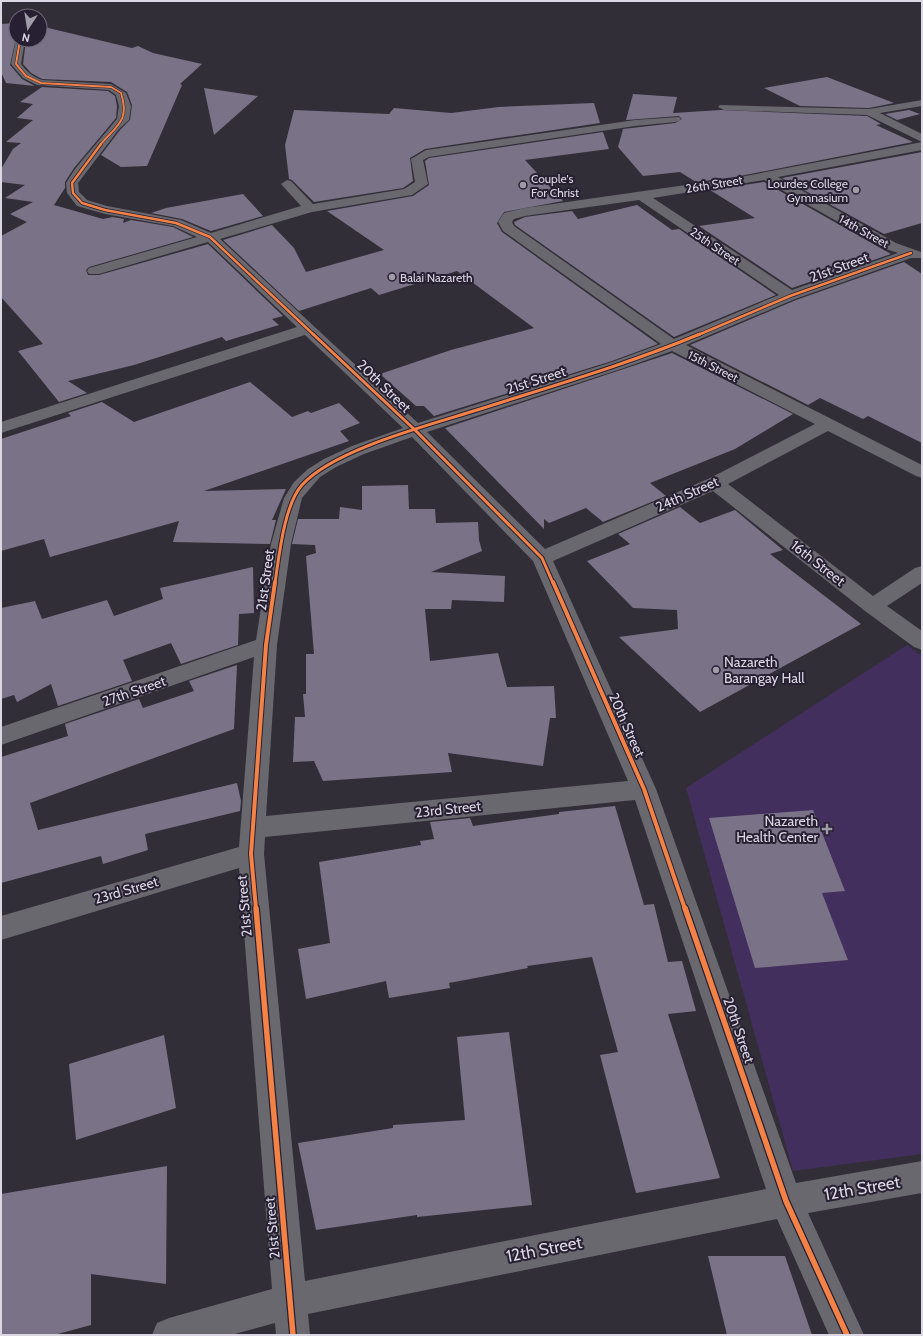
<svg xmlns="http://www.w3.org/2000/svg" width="923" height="1336" font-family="Cabin,sans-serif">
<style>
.green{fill:#422f5d}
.building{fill:#7a7287}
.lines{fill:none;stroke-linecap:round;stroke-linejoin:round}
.minor{fill:#69686e;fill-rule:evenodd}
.cycleway-far4-casing{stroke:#272032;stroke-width:3}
.cycleway-far3-casing{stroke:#272032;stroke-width:4}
.cycleway-far2-casing{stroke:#272032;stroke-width:5}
.cycleway-far1-casing{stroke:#272032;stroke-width:6}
.cycleway-casing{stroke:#272032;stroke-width:8}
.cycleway-far4{stroke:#f48246;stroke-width:2}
.cycleway-far3{stroke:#f48246;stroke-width:2.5}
.cycleway-far2{stroke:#f48246;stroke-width:3}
.cycleway-far1{stroke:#f48246;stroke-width:4}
.cycleway{stroke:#f48246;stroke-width:5.5}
.poi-dot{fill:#a09ca7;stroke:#272032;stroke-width:1.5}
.labels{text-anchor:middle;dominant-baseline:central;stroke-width:4;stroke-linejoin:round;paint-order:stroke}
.far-poi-label{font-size:12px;fill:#dbd7e3;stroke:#272032;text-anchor:start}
.far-street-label{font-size:12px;fill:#dbd7e3;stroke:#272032}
.street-label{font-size:14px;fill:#dbd7e3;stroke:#272032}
.poi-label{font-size:14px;fill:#dbd7e3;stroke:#272032;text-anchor:start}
.near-street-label{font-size:17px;fill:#dbd7e3;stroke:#272032}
</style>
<rect width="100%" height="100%" fill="#322e38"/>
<!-- green -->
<polygon class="green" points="907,645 922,656 922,1154 793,1171 686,788"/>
<!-- building -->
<g class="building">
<polygon points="16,23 16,38 10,65 22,79 35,86 6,83 1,72 1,24"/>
<polygon points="40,26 132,48 138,46 153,53 202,64 180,84 182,85 147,166 121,167 101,155 120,130 130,120 132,105 127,92 111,82 42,79 31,73 23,64 26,40 40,40"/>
<polygon points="827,77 894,103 869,108 800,106 764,88"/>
<polygon points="42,87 108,91 115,96 117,106 116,118 74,168 65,182 65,188 54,205 103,219 113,217 124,219 123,223 131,220 173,227 193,237 89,267 86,270 88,275 99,275 208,244 283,316 272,319 279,325 226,341 222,337 134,365 68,381 87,393 59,402 18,351 43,344 1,297 1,236 27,222 10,214 33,202 5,198 25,185 1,182 1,169 13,149 21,143 6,142 33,120 17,118 33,104 20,102"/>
<polygon points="204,88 258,96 214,135"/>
<polygon points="633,94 677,97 673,113 721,110 867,116 881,124 876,125 913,142 735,177 696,182 680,172 643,176 618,147 623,129 675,123 682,119 679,116 626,120"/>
<polygon points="594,103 600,123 425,149 410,158 413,181 403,188 314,202 292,180 289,179 285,145 294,110 389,114 394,108 451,113 499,107"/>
<polygon points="909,110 920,114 897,120 885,114"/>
<polygon points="603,132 609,149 525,160 563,201 504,212 497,223 502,232 658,344 612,361 434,416 424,406 416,406 380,374 451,350 534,328 457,271 379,295 371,288 299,311 223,240 272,225 294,248 306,272 384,250 327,211 413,196 429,185 425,161 429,158"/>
<polygon points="922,152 922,223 884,234 782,178"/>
<polygon points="764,182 884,250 891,254 792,288 699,226 755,218 710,190"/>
<polygon points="243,194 263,216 211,231 182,219 151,213 166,208"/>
<polygon points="637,205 672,230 679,229 776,295 674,337 515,225 514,222 525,217 572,211 578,219"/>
<polygon points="904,262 922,274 922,443 868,416 863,419 820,398 808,405 690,345 796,300"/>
<polygon points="672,353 793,414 735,449 650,483 666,496 603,522 586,508 549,523 544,519 544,529 445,428"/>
<polygon points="250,382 292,417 308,411 311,413 339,403 360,423 340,431 349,441 204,491 286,489 272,520 276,520 270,544 173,542 179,521 50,557 44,539 1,551 1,439 71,416 68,413 102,402 134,422"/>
<polygon points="408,485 409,509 435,509 436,523 478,522 479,540 482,551 431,572 505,576 504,602 452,600 451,609 425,609 430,661 498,653 507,687 554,686 556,718 550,718 543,766 448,753 452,772 323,781 314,761 293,762 295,717 305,717 303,694 306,694 306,654 314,654 306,556 316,553 315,545 292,544 298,519 339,519 340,507 362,510 362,486"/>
<polygon points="680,507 700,523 735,510 783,550 770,554 861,624 700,712 619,637 678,629 677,610 633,608 587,561 630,544 618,534"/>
<polygon points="253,567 254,613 239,614 238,645 181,664 171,643 123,660 132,681 58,706 51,684 17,702 14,695 1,699 1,608 35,601 42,619 107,600 114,616 163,599 160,588"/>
<polygon points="237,665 234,729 30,803 38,830 237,783 241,801 240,811 145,834 148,850 103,864 101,856 1,883 1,757 68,736 65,724 139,699 143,708 194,691 189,681"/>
<polygon points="615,806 644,905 654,904 668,962 682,961 696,1011 668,1014 720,1178 636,1193 600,1055 618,1052 592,957 527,966 528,968 449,983 450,988 389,998 386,981 306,999 298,949 330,943 319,862 421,845 420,841 434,839 430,822 470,818 473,826 559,814 559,812"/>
<polygon points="813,810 845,891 822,893 848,960 755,968 709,818"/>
<polygon points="509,1032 532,1205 417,1217 417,1215 316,1230 298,1143 393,1128 393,1125 465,1120 457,1037"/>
<polygon points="164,1035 176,1108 76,1140 69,1064"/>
<polygon points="167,1166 166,1284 91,1274 91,1325 54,1335 1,1335 1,1194"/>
<polygon points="708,1256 785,1256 812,1335 727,1335"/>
</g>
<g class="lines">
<!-- minor -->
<path class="minor" d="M 16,39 L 25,40 L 21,64 C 27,72 33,77 42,80 L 111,84 L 126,93 L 131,106 L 129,120 L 119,129 L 78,183 L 79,192 L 87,200 L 107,206 L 181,220 L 211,233 L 301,206 L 281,184 L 287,180 L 291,181 L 313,204 L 404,189 L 415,182 L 411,159 L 426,150 L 635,120 L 679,117 L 681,119 L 679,121 L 675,122 L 635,126 L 429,157 L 423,160 L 428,184 L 412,195 L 312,212 L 220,239 L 418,423 L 612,362 L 661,344 L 503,231 L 498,222 L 504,213 L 525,208 L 735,178 L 922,142 L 867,115 L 724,110 L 718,107 L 720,105 L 869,109 L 922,100 L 922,106 L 880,113 L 922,134 L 922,150 L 778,177 L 896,243 L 921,252 L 921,258 L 911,258 L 795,299 L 686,345 L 922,465 L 922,478 L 916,476 L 828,431 L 728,484 L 873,596 L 915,568 L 922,566 L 922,583 L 887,606 L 922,631 L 922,650 L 914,647 L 865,611 L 713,491 L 553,561 L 656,789 L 796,1183 L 922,1161 L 922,1193 L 808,1213 L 864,1335 L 829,1335 L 777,1219 L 308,1314 L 310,1335 L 276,1335 L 275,1323 L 231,1335 L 152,1335 L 157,1323 L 169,1318 L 272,1289 L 239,868 L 1,940 L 1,916 L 239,847 L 254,657 L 1,745 L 1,727 L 256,640 L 271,544 L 284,498 L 294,482 L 308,469 L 324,459 L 352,446 L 403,428 L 305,335 L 1,433 L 1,422 L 297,327 L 208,242 L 99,274 L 89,274 L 87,271 L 89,268 L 197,237 L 173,226 L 105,214 L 77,206 L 67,193 L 66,183 L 75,169 L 117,119 L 119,106 L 116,95 L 109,90 L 37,85 L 23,78 L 11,64 ZM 764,180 L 886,249 L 898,253 L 792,290 L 653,198 ZM 639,200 L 779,295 L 674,339 L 514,226 L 512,222 L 514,219 L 525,216 ZM 672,351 L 815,424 L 708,479 L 545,549 L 427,432 L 624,368 ZM 412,437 L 533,561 L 628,781 L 266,816 L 277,645 L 291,544 L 302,498 L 320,477 L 336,467 L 364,454 ZM 635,800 L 766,1189 L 305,1281 L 264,854 L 265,837 Z"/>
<defs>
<path id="cycleway-far4" d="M 20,40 L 16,64 L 26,76 L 41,83 L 111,87 L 121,93 C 130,121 117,125 100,145"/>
<g id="cycleway-far3">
<polyline points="101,144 72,183 73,193 82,203 105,210 176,223 210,237 314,335"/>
<polyline points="698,335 790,296 911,253"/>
</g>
<g id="cycleway-far2">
<polyline points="313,334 415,430 542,558 553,583"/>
<path d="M 275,583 C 279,557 284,505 302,485 C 334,449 430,425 477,410 C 552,386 628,364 700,334"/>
</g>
<g id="cycleway-far1">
<polyline points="553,582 644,789 685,909"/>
<polyline points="256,909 251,854 266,645 275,582"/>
</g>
<g id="cycleway">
<polyline points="256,908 293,1335"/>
<polyline points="685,908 786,1201 847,1335"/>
</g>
</defs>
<!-- cycleway-far4 casing -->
<use href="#cycleway-far4" class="cycleway-far4-casing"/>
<!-- cycleway-far3 casing -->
<use href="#cycleway-far3" class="cycleway-far3-casing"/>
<!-- cycleway-far2 casing -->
<use href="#cycleway-far2" class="cycleway-far2-casing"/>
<!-- cycleway-far1 casing -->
<use href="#cycleway-far1" class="cycleway-far1-casing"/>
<!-- cycleway casing -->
<use href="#cycleway" class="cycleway-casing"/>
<!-- cycleway-far4 -->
<use href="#cycleway-far4" class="cycleway-far4"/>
<!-- cycleway-far3 -->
<use href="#cycleway-far3" class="cycleway-far3"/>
<!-- cycleway-far2 -->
<use href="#cycleway-far2" class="cycleway-far2"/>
<!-- cycleway-far1 -->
<use href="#cycleway-far1" class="cycleway-far1"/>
<!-- cycleway -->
<use href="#cycleway" class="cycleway"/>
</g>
<!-- markers -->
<g class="poi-dot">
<circle cx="523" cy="185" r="4"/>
<circle cx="856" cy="190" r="4"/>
<circle cx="392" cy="277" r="4"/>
<circle cx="716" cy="670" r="4"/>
<path d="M825 823h4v4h4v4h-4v4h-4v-4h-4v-4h4z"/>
</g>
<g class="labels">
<!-- far-poi labels -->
<g class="far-poi-label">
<text x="531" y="178">Couple's<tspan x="531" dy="14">For Christ</tspan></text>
<text x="848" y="183" text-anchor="end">Lourdes College<tspan x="848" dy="14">Gymnasium</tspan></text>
<text x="400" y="277">Balai Nazareth</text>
</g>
<!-- far-street labels -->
<g class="far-street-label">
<text transform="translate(714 184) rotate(-9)">26th Street</text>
<text transform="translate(864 231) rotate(29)">14th Street</text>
<text transform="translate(715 246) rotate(34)">25th Street</text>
<text transform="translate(713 366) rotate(27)">15th Street</text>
</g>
<!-- street labels -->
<g class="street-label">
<text transform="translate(839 267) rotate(-20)">21st Street</text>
<text transform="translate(536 380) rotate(-18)">21st Street</text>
<text transform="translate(384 386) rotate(44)">20th Street</text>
<text transform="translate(687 494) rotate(-24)">24th Street</text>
<text transform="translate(818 563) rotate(38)">16th Street</text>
<text transform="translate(265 580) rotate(-82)">21st Street</text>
<text transform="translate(134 691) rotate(-19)">27th Street</text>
<text transform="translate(627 725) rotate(66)">20th Street</text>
<text transform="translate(448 809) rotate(-6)">23rd Street</text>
<text transform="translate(126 890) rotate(-16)">23rd Street</text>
<text transform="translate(244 906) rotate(-95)">21st Street</text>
<text transform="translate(739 1030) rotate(71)">20th Street</text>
<text transform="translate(272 1228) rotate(-95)">21st Street</text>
</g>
<!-- poi labels -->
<g class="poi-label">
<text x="724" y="662">Nazareth<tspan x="724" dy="16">Barangay Hall</tspan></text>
<text x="818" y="821" text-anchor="end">Nazareth<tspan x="818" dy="16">Health Center</tspan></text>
</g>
<!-- near-street labels -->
<g class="near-street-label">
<text transform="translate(862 1188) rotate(-10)">12th Street</text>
<text transform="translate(544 1249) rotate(-11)">12th Street</text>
</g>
</g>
<!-- border -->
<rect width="923" height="1336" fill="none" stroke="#dbd7e3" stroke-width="4"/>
<!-- north arrow -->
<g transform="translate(28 28) rotate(192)"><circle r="19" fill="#272032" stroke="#6f6979"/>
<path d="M0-3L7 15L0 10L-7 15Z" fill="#a09ca7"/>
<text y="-6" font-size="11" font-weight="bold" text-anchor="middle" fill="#dbd7e3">N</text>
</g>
</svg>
